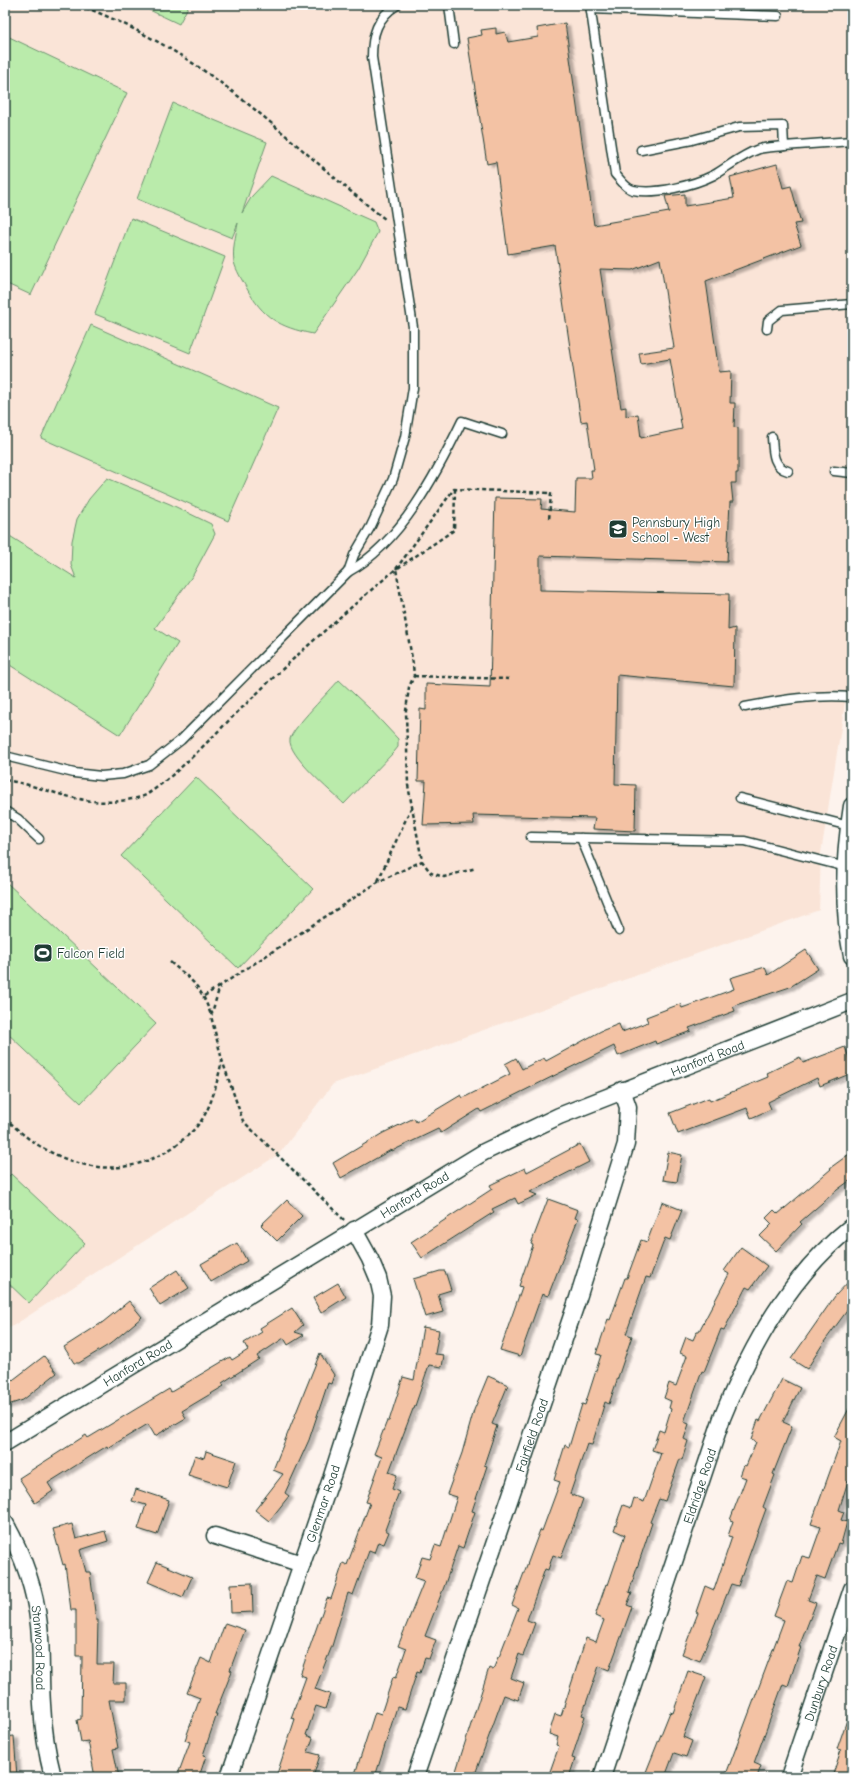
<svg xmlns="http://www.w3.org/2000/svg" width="857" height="1782" font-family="'Comic Neue',sans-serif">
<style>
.built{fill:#fae4d7}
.green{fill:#baebab;stroke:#6c9470}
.building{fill:#f3c2a4;stroke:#1f3d34;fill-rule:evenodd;filter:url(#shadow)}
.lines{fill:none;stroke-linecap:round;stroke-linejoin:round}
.lane-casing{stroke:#1f3d34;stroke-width:11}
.street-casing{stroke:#1f3d34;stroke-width:19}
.path{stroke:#1f3d34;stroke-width:2.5;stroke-dasharray:4 3;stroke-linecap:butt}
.lane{stroke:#fff;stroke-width:8}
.street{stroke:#fff;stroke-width:16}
.labels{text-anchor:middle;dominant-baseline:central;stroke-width:3;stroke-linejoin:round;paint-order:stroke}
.poi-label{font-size:13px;fill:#1f3d34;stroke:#fff;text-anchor:start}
.street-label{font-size:13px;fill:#1f3d34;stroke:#fff}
</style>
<defs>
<filter id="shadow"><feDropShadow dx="4.5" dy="2.5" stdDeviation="1" flood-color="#0004"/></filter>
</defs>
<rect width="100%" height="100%" fill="#fdf3ed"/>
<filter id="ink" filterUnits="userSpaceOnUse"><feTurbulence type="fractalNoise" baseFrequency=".025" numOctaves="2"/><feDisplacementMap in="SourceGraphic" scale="8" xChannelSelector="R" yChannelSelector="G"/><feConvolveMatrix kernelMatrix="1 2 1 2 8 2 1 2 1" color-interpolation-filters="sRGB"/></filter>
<g filter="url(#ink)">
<!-- built -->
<polygon class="built" points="5,5 852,5 852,659 821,853 819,910 333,1084 279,1154 5,1331"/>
<!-- green -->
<g class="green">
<polygon points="139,5 189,5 179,24"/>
<polygon points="5,35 127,93 31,295 5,283"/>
<path d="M 173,103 L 267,142 L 242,213 L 252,196 L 271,176 L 374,222 L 378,232 L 358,269 L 313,334 C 279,327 263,318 246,287 C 242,280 236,270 234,262 C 232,249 236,235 238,223 L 232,238 L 137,199 Z"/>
<polygon points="131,218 225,257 190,353 95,314"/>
<polygon points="91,325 278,408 228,521 41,438"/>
<polygon points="107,478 170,504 211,524 215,534 193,575 155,628 178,643 120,735 5,662 5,533 76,578 71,565 72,541 77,519 89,499"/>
<path d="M 339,680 L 370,709 L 398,739 L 398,747 L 394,752 L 344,804 C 332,792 287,755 290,739 C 293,727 330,691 339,680 Z"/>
<polygon points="196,777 313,889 238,968 121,856"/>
<polygon points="5,881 156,1024 81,1103 5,1031"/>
<polygon points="11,1174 85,1243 29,1303 5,1280 5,1180"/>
</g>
<!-- building -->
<g class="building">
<path d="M 565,23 L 594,225 L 669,212 L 665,196 L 685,194 L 685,206 L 734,198 L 730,177 L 777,164 L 783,188 L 791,186 L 801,223 L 794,224 L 801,245 L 706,281 L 719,372 L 731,371 L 730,403 L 735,403 L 734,427 L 738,428 L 738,473 L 736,473 L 736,483 L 731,483 L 733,502 L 730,502 L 727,562 L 540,556 L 540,590 L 729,594 L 728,630 L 735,628 L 734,686 L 617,675 L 615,784 L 636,785 L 635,831 L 593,829 L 595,818 L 473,815 L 474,824 L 423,825 L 426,781 L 418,781 L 420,709 L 426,710 L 426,684 L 490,687 L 495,498 L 542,499 L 541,509 L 575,512 L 576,478 L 592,478 L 591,470 L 594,470 L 587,421 L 581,422 L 555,246 L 508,254 L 496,162 L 487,164 L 467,38 L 482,35 L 481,30 L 496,28 L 496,34 L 505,32 L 508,42 L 538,37 L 537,28 ZM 660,259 L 674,348 L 639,353 L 641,364 L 670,359 L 682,429 L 641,438 L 638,414 L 626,416 L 626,407 L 621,408 L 600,269 L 632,270 Z"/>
<polygon points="806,950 818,969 790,987 733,1006 735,1011 689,1028 691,1031 656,1044 655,1041 618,1056 614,1046 481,1112 479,1109 441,1133 438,1129 392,1151 391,1150 341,1178 333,1163 383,1133 414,1118 416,1122 461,1095 463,1098 510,1074 505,1064 516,1058 522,1069 544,1058 546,1061 601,1031 619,1024 622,1032 648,1022 646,1017 680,1004 682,1008 734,989 730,978 765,967 768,975"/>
<polygon points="845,1047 852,1066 852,1073 820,1086 817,1078 768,1102 771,1109 751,1118 747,1108 678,1134 670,1113 709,1098 710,1101 768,1077 767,1073 800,1057 803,1063"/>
<polygon points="580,1144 589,1162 530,1192 537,1195 518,1204 515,1198 492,1209 494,1212 422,1258 411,1242 492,1189 490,1185 525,1168 527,1172"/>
<polygon points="668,1152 682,1155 677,1182 663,1180"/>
<polygon points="852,1152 852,1179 837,1190 800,1222 802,1224 776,1251 760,1236 772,1224 766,1218 774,1210 778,1214 831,1169 830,1168"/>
<polygon points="548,1199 578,1210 575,1218 578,1219 548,1296 542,1294 520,1356 500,1350 522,1287 519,1286 533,1245 531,1244"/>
<polygon points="287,1200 302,1216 277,1241 261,1225"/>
<polygon points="662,1202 682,1210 670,1240 665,1238 650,1278 646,1277 626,1334 632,1336 609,1404 605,1402 592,1445 587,1444 570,1494 583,1499 573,1527 561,1558 553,1555 548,1570 545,1569 527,1620 535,1623 523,1656 519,1654 511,1678 524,1683 518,1700 504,1695 474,1777 464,1777 455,1774 489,1668 493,1670 498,1657 499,1657 518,1608 512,1605 540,1530 542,1531 560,1482 554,1480 565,1445 569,1447 582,1404 585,1405 601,1355 596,1354 608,1319 610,1320 625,1278 627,1278 641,1240 647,1242"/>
<polygon points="237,1243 247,1261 211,1282 201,1264"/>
<polygon points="741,1247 767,1266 750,1289 746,1287 724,1330 721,1329 704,1372 702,1371 684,1422 689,1424 684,1439 688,1441 682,1460 680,1459 665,1501 659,1499 650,1522 652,1523 629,1592 632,1593 627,1605 632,1607 609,1670 599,1666 582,1715 585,1716 572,1758 575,1759 569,1777 548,1777 559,1746 556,1745 558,1737 549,1734 555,1714 561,1716 586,1638 596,1642 604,1620 595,1616 606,1584 608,1585 625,1535 614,1530 623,1505 631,1508 634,1498 644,1502 661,1453 652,1450 659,1430 664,1432 671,1409 669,1408 671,1401 664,1398 669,1383 676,1386 687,1356 680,1353 686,1337 693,1340 697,1331 699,1331 729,1274 724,1271"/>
<polygon points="177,1270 189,1288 160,1306 149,1288"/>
<polygon points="440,1271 445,1271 451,1290 438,1294 443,1312 425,1317 413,1279"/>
<polygon points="852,1278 852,1304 824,1342 807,1369 791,1359 835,1296"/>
<polygon points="338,1283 346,1297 321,1313 313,1298"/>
<polygon points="129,1301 142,1317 110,1344 79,1363 74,1363 64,1347 103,1322"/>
<polygon points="292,1308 303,1325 295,1332 304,1335 288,1345 284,1338 257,1356 259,1359 222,1383 224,1386 182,1411 186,1418 155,1436 148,1424 108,1448 107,1446 48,1483 53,1491 35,1503 19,1478 86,1435 88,1438 169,1389 171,1392 230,1357 232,1360 248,1350 244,1343 262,1332 260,1328"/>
<polygon points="423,1327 439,1330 435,1354 444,1355 442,1367 429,1365 414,1409 413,1409 389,1472 397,1475 392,1489 399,1492 385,1530 389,1532 384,1544 378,1542 374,1553 369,1551 353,1595 348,1593 332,1646 315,1689 330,1694 325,1709 316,1706 306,1735 313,1738 308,1752 320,1755 313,1777 276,1777 295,1719 291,1718 306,1677 300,1675 327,1598 331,1599 343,1563 347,1565 370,1503 366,1502 382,1457 374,1454 387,1421 389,1421 403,1377 414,1380"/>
<polygon points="320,1353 334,1375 331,1384 328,1383 309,1440 285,1493 289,1496 269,1521 255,1510 283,1474 273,1470"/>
<polygon points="44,1356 57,1373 23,1400 5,1406 5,1386"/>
<polygon points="488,1376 508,1385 492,1424 497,1426 484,1465 487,1466 472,1511 475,1512 463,1548 458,1546 444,1587 425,1636 436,1640 429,1659 425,1658 420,1673 417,1672 405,1709 397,1707 375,1777 354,1777 375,1712 381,1714 393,1677 396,1678 406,1649 398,1646 424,1581 415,1578 422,1557 430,1559 435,1545 441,1547 457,1497 447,1494 462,1453 474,1410"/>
<polygon points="782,1379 800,1388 783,1422 792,1426 773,1474 775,1475 763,1507 766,1509 738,1586 731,1584 700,1661 682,1654 698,1613 696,1612 705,1586 714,1590 732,1537 728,1536 733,1521 730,1520 746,1478 740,1476 744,1465 746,1466 756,1442 751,1440 758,1420 760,1421"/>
<polygon points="852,1403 852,1483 848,1481 839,1510 844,1512 841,1520 847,1522 841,1544 838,1543 825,1579 817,1576 808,1600 816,1603 799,1647 801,1647 788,1686 783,1684 754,1763 761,1766 757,1777 725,1777 784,1620 774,1616 787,1581 793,1583 802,1556 810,1558 821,1527 811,1524 841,1441 834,1437"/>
<polygon points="206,1451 236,1461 227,1487 188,1475 195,1455 204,1458"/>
<polygon points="136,1489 169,1500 157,1535 138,1529 146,1505 132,1501"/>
<polygon points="72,1524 76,1539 105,1531 108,1541 80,1550 86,1572 90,1572 96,1620 98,1620 97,1664 114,1664 113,1683 126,1683 126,1700 109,1700 118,1748 113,1749 119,1777 95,1777 88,1741 81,1742 77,1720 81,1719 82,1656 76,1656 76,1610 71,1610 65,1564 63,1565 53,1529"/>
<polygon points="157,1562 192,1577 183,1597 148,1582"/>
<polygon points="252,1583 253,1612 231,1613 230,1584"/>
<polygon points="225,1623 245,1630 230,1670 232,1671 215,1714 217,1714 203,1755 206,1756 199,1777 177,1777 190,1742 185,1740 200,1698 187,1693 201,1658 211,1663"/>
<polygon points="688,1671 706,1677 683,1737 692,1741 686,1757 674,1753 665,1777 644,1777 670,1712 673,1713"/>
<polygon points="850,1711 852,1712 852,1777 832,1777 841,1750 837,1749"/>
<polygon points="14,1736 17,1777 5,1777 5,1737"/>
</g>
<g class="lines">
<defs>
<g id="lane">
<polyline points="449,5 454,44"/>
<path d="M 590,5 L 615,174 C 620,179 625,188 633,190 C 655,195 694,185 714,175 C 729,166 742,155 759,149 C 767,147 776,147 784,146"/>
<polyline points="591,9 778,16"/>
<polyline points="641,150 692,140 739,127 783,126 784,146 852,141"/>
<polyline points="767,329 768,321 782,310 852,304"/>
<path d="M 772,437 C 773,450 772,467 788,471"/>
<polyline points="834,471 852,473"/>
<path d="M 348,572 C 400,544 437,473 462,421 L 502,434"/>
<path d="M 745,707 C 780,700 816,694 852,697"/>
<path d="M 5,756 L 74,773 L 101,776 L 123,774 L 149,765 L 181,740 L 348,572 L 354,555 L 371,526 L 393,479 L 405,437 L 413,388 L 413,327 L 372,57 C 372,35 377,17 397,5"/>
<polyline points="740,798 849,826"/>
<polyline points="5,811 18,819 39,839"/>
<polyline points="531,837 745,841 846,867"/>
<polyline points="581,838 619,931"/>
</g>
<g id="street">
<path d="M 852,806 C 844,855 842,907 852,956"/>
<path id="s1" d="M 5,1443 L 484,1152 L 559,1116 L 852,1001"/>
<path id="s2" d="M 5,1523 C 23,1555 35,1589 39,1625 C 42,1651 40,1678 42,1704 C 43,1728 47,1754 53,1777"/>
<polyline points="215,1536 302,1564"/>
<path id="s3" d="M 229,1777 L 332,1476 L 380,1325 L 382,1296 L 378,1278 L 370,1259 L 354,1230"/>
<path id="s4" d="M 415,1777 L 578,1298 L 626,1144 L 628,1107 L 622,1090"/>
<path id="s5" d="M 602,1777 L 722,1418 C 751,1346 790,1275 852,1226"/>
<path id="s6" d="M 789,1777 L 852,1589"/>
</g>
</defs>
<!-- lane casing -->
<use href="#lane" class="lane-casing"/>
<!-- street casing -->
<use href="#street" class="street-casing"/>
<!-- path -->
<g class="path">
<path d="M 79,5 C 135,26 187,56 234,93 C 286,133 333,179 385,219"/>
<polyline points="398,568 454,530 455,489"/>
<polyline points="396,569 454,489 551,493 549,520"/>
<polyline points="414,676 509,679"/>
<path d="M 5,780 C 45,786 77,806 120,801 C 128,800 140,798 146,795 C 180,773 217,731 247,703 C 295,656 345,612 396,569 L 413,664 L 414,676 L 409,687 L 406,711 L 408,785 L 422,861 L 431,873 L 444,877 L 476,868"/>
<polyline points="378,881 411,808"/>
<path d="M 170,962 C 194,982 200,985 211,1015"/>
<polyline points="204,996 220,986"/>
<path d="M 5,1118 C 15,1127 26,1138 38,1145 C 82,1172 128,1177 172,1148 C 183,1140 193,1132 201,1121 C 213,1103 217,1081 222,1061"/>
<polyline points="344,1220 243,1121 222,1060 211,1016 220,986 378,882 422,861"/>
</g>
<!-- lane -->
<use href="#lane" class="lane"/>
<!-- street -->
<use href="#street" class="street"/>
</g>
</g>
<!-- icons -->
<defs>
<symbol id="school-square" viewBox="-11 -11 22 22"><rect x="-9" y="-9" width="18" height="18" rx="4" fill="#1f3d34" stroke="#fff"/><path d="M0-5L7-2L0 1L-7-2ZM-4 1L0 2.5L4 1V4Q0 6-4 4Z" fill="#fff"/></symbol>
<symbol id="stadium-square" viewBox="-11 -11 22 22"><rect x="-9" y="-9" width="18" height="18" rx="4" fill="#1f3d34" stroke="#fff"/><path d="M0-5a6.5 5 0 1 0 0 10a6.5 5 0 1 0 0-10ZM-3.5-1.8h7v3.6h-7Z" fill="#fff"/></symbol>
</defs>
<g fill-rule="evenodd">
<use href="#school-square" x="607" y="518" width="22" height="22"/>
<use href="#stadium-square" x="32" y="942" width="22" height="22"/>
</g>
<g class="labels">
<!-- poi labels -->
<g class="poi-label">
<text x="632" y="522">Pennsbury High<tspan x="632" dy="15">School - West</tspan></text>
<text x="57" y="953">Falcon Field</text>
</g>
<!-- street labels -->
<g class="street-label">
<text stroke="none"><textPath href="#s1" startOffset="803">Hanford Road</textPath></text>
<text stroke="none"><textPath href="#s1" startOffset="479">Hanford Road</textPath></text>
<text stroke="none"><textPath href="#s1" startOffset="155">Hanford Road</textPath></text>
<text stroke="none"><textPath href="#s4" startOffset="361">Fairfield Road</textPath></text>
<text stroke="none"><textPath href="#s5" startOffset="307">Eldridge Road</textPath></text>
<text stroke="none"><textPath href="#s3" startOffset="289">Glenmar Road</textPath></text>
<text stroke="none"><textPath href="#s2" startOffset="131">Stanwood Road</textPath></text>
<text stroke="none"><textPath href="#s6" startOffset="99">Dunbury Road</textPath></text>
</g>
</g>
<!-- margin -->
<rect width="857" height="1782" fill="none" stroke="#fff" stroke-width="20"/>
<rect x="10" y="10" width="837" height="1762" fill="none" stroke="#1f3d34" stroke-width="1.5" filter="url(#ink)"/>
</svg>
